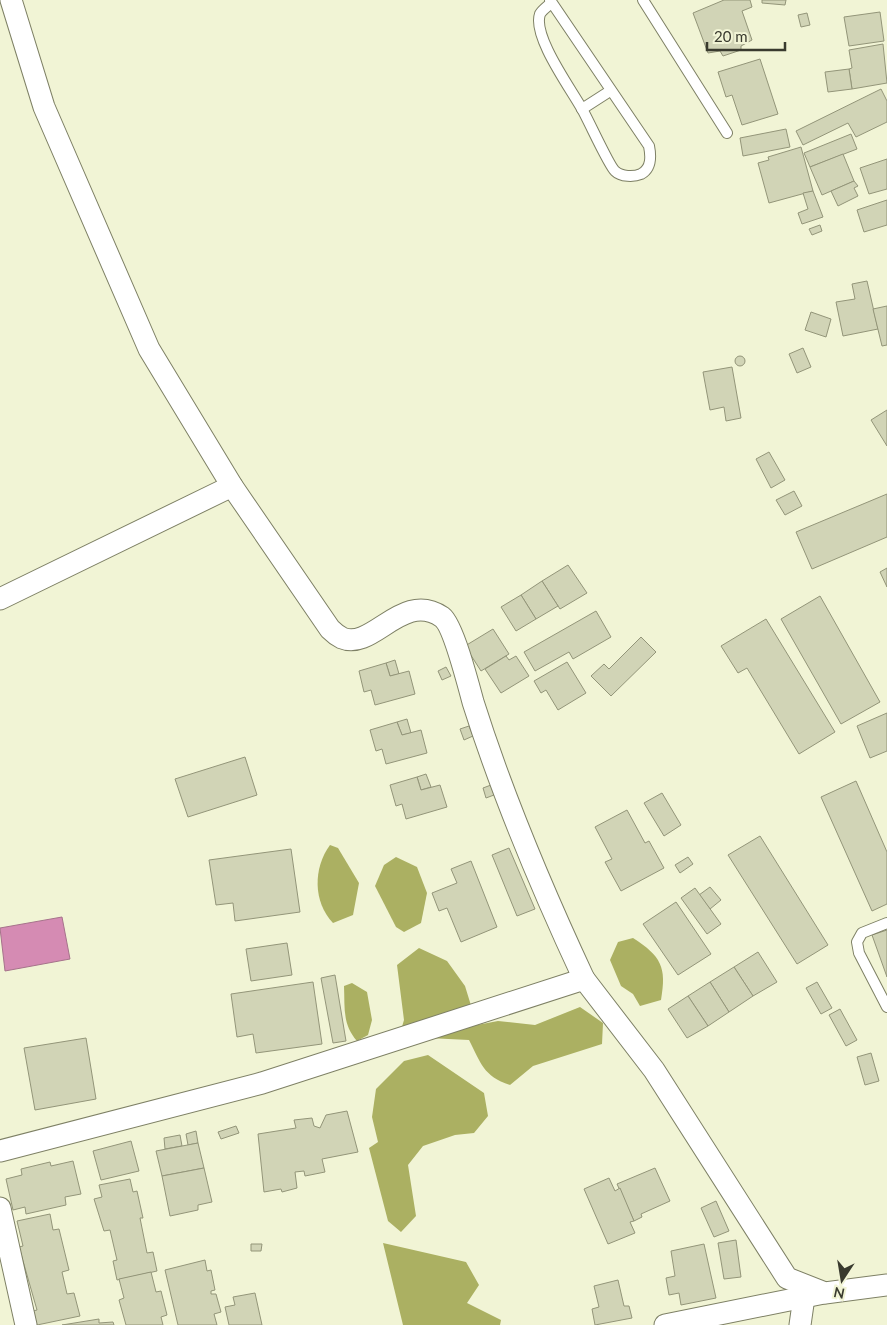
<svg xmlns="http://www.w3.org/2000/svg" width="887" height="1325" font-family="Lato,sans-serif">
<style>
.forest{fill:#abb062}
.water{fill:#d58bb3;stroke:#a6738b}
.building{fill:#d1d4b6;stroke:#939579}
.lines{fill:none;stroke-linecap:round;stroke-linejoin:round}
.lane-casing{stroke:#7e8065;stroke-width:12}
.street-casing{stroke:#7e8065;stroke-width:23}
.lane{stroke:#fff;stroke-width:10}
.street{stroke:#fff;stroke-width:21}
</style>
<rect width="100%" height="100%" fill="#f1f4d5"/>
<!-- forest -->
<g class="forest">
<path d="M 330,845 L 338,848 L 359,883 L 353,915 L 333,923 C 313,902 313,868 330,845 Z"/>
<polygon points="396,857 417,867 427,893 421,923 404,932 396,927 375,886 384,865"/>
<path d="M 633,938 C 661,956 667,967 661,1000 L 640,1006 L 633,994 L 621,986 L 610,960 L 618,942 Z"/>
<path d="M 419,948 L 447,961 L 465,986 L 477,1025 L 498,1021 L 535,1025 L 580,1007 L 603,1023 L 602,1044 L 533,1066 L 510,1085 C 483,1076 481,1063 469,1040 L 428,1038 L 412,1046 L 404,1043 L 401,1030 L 404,1020 L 397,965 Z"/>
<path d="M 352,983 L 367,992 L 372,1020 L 368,1035 L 357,1041 C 342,1024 345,1007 344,986 Z"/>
<polygon points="428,1055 484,1093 488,1116 474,1133 455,1135 423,1146 408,1165 416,1216 401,1232 388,1221 369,1148 378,1142 372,1117 376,1089 404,1061"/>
<polygon points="383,1243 466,1262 479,1285 467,1303 501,1320 500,1325 403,1325"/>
</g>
<!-- water -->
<polygon class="water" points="62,917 70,959 5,971 0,928"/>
<!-- building -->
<g class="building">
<polygon points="724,0 750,0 752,7 742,11 752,40 741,46 741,50 723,56 720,51 708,53 693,13"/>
<polygon points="762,0 786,0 785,5 762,3"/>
<polygon points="880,12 884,41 849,46 844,17"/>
<polygon points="807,13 810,25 801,27 798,15"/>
<polygon points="883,44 887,83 852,89 849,69 852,68 849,50"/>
<polygon points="760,59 778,114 742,125 732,95 726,97 718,72"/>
<polygon points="849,69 852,89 828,92 825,72"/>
<polygon points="881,89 887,101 887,122 856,137 848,123 803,145 796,131"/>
<polygon points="786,129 790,147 743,156 740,138"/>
<polygon points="851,134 857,149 810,167 804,153"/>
<polygon points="801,147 813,191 769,203 758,163 769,160 768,157"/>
<polygon points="843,154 854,181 822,195 810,167"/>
<polygon points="887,159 887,189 869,194 860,168"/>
<polygon points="854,181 858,186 854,188 858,196 838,206 831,191"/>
<polygon points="813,191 823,217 802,224 798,213 808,209 803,193"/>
<polygon points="887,200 887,225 864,232 857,210"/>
<polygon points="820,225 822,231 812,235 809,229"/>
<polygon points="867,281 878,329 843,336 836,302 855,299 852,284"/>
<polygon points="887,306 887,345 882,346 873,309"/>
<polygon points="811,312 831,319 826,337 805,330"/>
<polygon points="803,348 811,367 797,373 789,354"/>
<circle cx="740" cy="361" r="5"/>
<polygon points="732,367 741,418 726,421 724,407 710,410 703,372"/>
<polygon points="887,410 887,446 871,420"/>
<polygon points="769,452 785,480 771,488 756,459"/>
<polygon points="794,491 802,506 785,515 776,500"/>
<polygon points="887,494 887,537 812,569 796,532"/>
<polygon points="568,565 587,593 560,609 542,581"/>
<polygon points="887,568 887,587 880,572"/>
<polygon points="542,581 558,606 536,619 521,595"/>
<polygon points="521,595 536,619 516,631 501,607"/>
<polygon points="820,596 880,702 841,724 781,619"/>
<polygon points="596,611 611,637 573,659 569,652 535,671 524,652"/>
<polygon points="766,619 835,732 799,754 747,668 738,673 721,646"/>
<polygon points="493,629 509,654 481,671 465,646"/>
<polygon points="641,637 656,652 611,696 591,676 604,664 609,669"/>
<polygon points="506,656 509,660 516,656 529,676 501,693 485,669"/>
<polygon points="395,660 399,674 390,676 386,663"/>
<polygon points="567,662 586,693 558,710 546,690 541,693 534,681"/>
<polygon points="386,663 390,676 409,671 415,694 375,705 371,690 364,692 359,671"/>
<polygon points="446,667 451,676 442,680 438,671"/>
<polygon points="887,713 887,751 870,758 857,726"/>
<polygon points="407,719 411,733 402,735 397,722"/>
<polygon points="397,722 402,735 421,730 427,753 386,764 382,749 376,751 370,730"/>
<polygon points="469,726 473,736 464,740 460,729"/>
<polygon points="245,757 257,795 188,817 175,779"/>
<polygon points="426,774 431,787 421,790 417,777"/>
<polygon points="417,777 421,790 440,785 447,807 406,819 402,804 396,806 390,785"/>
<polygon points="856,781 887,852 887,904 872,911 821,797"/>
<polygon points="491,785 494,795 486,798 483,788"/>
<polygon points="662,793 681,825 664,836 644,803"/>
<polygon points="627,810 645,843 649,841 664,868 621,891 605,862 612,859 595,827"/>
<polygon points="760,836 828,945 797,964 728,855"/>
<polygon points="509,848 535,909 517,916 492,855"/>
<polygon points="291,849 300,912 235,921 233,903 216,905 209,860"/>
<polygon points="688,857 693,864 680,873 675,865"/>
<polygon points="471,861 497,927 461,942 447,908 439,911 432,893 457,883 451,869"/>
<polygon points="710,887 721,900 710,909 699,895"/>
<polygon points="695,888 721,924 707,934 681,898"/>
<polygon points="676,902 711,954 678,975 643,924"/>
<polygon points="887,930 887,977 872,935"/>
<polygon points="287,943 292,975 251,981 246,949"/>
<polygon points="758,952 777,982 753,996 734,967"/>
<polygon points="734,967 753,996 729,1012 710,982"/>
<polygon points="335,975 346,1041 333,1043 321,978"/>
<polygon points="313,982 322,1044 256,1053 253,1034 237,1037 231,994"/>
<polygon points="710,982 729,1012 708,1026 688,996"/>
<polygon points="817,982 832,1008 821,1014 806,988"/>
<polygon points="688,996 708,1026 687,1038 668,1009"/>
<polygon points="840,1009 857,1040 846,1046 829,1015"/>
<polygon points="86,1038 96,1099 35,1110 24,1048"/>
<polygon points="871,1053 879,1081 865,1085 857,1057"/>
<polygon points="347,1111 358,1152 322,1159 325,1172 305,1176 304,1171 295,1172 297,1188 282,1192 281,1189 264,1192 258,1134 296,1128 294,1120 312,1118 314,1126 320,1128 326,1115"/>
<polygon points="236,1126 239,1133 221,1139 218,1132"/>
<polygon points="196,1131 198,1143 188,1145 186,1134"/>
<polygon points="180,1135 182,1146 165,1149 164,1138"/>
<polygon points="131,1141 139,1171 101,1180 93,1151"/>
<polygon points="198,1143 204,1168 162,1176 156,1151"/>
<polygon points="73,1161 81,1194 65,1197 66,1205 26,1214 25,1207 13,1210 6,1179 22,1175 21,1169 50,1162 51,1166"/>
<polygon points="204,1168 212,1202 198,1205 198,1210 170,1216 162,1176"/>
<polygon points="655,1168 670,1201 641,1214 642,1217 634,1221 617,1184"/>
<polygon points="609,1178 615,1191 620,1188 634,1221 630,1222 635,1233 608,1244 584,1189"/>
<polygon points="130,1179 133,1192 137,1191 143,1218 140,1218 147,1253 153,1252 157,1271 117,1280 113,1261 117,1260 110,1230 104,1231 94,1199 102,1197 99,1185"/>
<polygon points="716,1201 729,1231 714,1237 701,1208"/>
<polygon points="50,1214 53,1230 59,1229 69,1270 62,1272 67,1294 74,1293 80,1316 37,1325 33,1311 37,1310 19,1247 23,1246 17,1221"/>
<polygon points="736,1240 741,1277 724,1279 718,1243"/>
<polygon points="251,1244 262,1244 261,1251 251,1251"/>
<polygon points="704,1244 716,1298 681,1305 679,1293 669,1295 666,1278 675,1276 671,1251"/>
<polygon points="205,1260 207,1271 211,1270 215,1290 211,1291 211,1294 216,1294 221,1312 214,1314 217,1325 178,1325 165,1270"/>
<polygon points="151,1272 156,1292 161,1291 167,1315 161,1317 163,1325 126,1325 119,1300 124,1298 119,1279"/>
<polygon points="618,1280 624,1306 629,1306 632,1318 595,1325 592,1309 599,1307 594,1286"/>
<polygon points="255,1293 262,1325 229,1325 225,1307 235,1305 233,1297"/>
<polygon points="99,1319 99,1323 113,1322 114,1325 62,1325"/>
</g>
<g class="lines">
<defs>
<g id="lane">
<path d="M 550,0 L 649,146 C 651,156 652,168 641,174 C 634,177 621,177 615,171 C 609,166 588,119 582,109"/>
<polyline points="643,0 727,133"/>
<path d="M 551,3 C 548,6 542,10 540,14 C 532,36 571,89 582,109 L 610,91"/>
<polyline points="887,923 862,933 857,942 859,953 887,1007"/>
</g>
<g id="street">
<path d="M 11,0 L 44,107 L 149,349 L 232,486 L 330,629 C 333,632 338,636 342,638 C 373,651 402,590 442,617 C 453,625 469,687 473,702 C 503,797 542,889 584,979"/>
<polyline points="0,599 232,486"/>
<polyline points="0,1151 262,1083 584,979 654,1070 787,1278 825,1293 887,1285"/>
<polyline points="0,1208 26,1325"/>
<polyline points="665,1325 824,1293"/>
<polyline points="800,1325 804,1297"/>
</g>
</defs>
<!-- lane casing -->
<use href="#lane" class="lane-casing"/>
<!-- street casing -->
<use href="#street" class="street-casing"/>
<!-- lane -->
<use href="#lane" class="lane"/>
<!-- street -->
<use href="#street" class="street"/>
</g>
<!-- north arrow -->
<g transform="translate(842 1280) rotate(192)" stroke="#f1f4d5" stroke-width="4" paint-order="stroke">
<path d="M0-4L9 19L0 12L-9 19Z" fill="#393a2e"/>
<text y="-8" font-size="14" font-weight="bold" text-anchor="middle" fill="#393a2e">N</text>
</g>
<!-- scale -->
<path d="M707 42v8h78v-8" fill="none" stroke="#393a2e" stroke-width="2.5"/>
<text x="714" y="42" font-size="15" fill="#393a2e" stroke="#f1f4d5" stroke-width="4" paint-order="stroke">20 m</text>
</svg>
